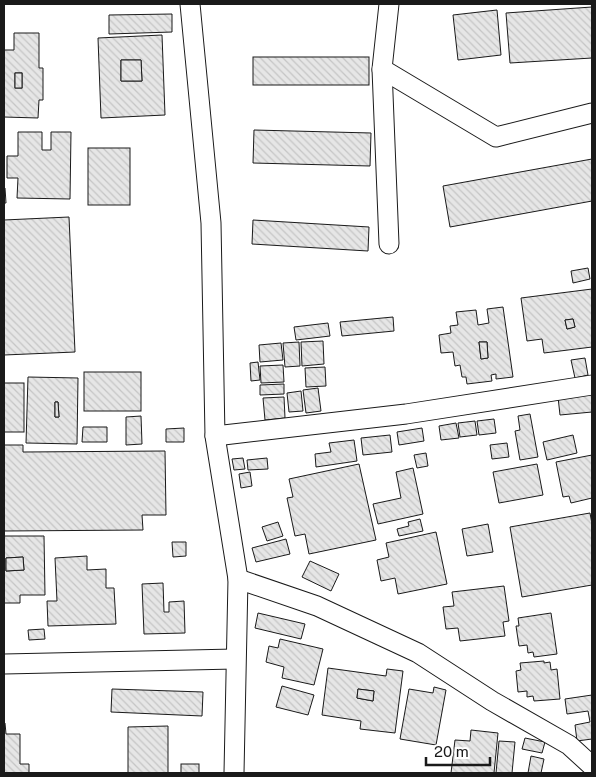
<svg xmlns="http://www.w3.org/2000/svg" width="596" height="777" font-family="'Public Sans',sans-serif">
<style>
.building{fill:url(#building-back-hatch);stroke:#1a1a1a;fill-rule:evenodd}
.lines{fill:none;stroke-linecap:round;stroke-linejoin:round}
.minor-casing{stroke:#1a1a1a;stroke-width:21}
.minor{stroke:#fff;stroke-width:19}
</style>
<defs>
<pattern id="building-back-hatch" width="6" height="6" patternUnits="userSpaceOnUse" patternTransform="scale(1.25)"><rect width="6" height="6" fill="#e6e6e6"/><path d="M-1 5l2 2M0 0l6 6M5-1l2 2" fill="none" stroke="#c5c5c5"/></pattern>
</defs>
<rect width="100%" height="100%" fill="#fff"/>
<!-- building -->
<g class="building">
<polygon points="592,7 592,58 510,63 506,13"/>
<polygon points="497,10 501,55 458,60 453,15"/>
<polygon points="172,14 172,32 109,34 109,15"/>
<path d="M 14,33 L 39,33 L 39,68 L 43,68 L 43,100 L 39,100 L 38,118 L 4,117 L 4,50 L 14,50 ZM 15,73 L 22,73 L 22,88 L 15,88 Z"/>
<path d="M 162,35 L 165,115 L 101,118 L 98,38 ZM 121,60 L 141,60 L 142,81 L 121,81 Z"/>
<rect x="253" y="57" width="116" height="28"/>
<polygon points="121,60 141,60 142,81 121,81"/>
<rect x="15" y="73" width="7" height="15"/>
<polygon points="254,130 371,133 370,166 253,163"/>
<polygon points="18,132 42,132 42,150 51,150 51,132 71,132 70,199 17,198 18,178 7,178 7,156 18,156"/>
<rect x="88" y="148" width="42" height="57"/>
<polygon points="592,159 592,201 450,227 443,186"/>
<polygon points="4,188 5,188 6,203 4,203"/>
<polygon points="69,217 75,352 4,355 4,220"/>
<polygon points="253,220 369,227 368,251 252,244"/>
<polygon points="588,268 590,279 573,283 571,271"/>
<path d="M 592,289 L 592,347 L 544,353 L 542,339 L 527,341 L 521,298 ZM 573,319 L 575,327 L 567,329 L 565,320 Z"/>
<path d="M 503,307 L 513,377 L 496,379 L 496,374 L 491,375 L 492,381 L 467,384 L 466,377 L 462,377 L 460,365 L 455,366 L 453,352 L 441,353 L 439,335 L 451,333 L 450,326 L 458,325 L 456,312 L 476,310 L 478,325 L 489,323 L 487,309 ZM 479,342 L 487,342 L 488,358 L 481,359 Z"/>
<polygon points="393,317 394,331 342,336 340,322"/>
<polygon points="573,319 575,327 567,329 565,320"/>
<polygon points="328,323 330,336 296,340 294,327"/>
<polygon points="323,341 324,364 302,366 301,342"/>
<polygon points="299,342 300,366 285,367 283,343"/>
<polygon points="479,342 487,342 488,358 481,359"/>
<polygon points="281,343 283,360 260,362 259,345"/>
<polygon points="585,358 588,375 575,378 571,360"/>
<polygon points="258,362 260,380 251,381 250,363"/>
<polygon points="283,365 284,382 261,383 260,366"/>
<polygon points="325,367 326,386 306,387 305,368"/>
<rect x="84" y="372" width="57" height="39"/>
<path d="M 28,377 L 78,378 L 77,444 L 26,443 ZM 55,402 L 58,402 L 59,417 L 55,417 Z"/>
<rect x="4" y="383" width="20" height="49"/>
<polygon points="284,384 284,394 260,395 260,385"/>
<polygon points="318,388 321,411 306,413 303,390"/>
<polygon points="301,391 303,411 289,412 287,393"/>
<polygon points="592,394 592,412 560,415 558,397"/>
<polygon points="284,397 285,418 265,420 263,398"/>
<polygon points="55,402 58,402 59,417 55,417"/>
<polygon points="530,414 538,457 520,460 515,431 520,430 518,416"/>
<polygon points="141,416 142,444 126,445 126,417"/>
<polygon points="494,419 496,433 479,435 477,421"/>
<polygon points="475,421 477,435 460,437 458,423"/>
<polygon points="456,423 459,438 441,440 439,426"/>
<polygon points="83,427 107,427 107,442 82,442"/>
<polygon points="184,428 184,442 166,442 166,429"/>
<polygon points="422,428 424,441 399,445 397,432"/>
<polygon points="390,435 392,452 363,455 361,438"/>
<polygon points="573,435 577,453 547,460 543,442"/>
<polygon points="354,440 357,461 316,467 315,454 331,452 329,443"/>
<polygon points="507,443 509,457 492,459 490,445"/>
<polygon points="4,445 23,445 23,452 165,451 166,515 142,515 143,530 4,531"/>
<polygon points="426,453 428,466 417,468 414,455"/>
<polygon points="592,455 592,498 571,503 569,496 563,497 556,462"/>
<polygon points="243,458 245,469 234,470 232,459"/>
<polygon points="267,458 268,469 248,470 247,460"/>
<polygon points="359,464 376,540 309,554 305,534 295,536 287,498 293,497 289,479"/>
<polygon points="537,464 543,495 499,503 493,472"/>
<polygon points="413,468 423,514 378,524 373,504 401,498 396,472"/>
<polygon points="250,472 252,486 241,488 239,474"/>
<polygon points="590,513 592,524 592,585 522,597 510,527"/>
<polygon points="420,519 423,531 399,536 397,529 409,526 408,522"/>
<polygon points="278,522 283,536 267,541 262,527"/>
<polygon points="488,524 493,552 467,556 462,529"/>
<polygon points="436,532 447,584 398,594 395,578 381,581 377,560 389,557 386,543"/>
<path d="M 4,536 L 44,536 L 45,595 L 20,595 L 20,603 L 4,603 ZM 23,557 L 24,570 L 6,571 L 6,558 Z"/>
<polygon points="286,539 290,554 256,562 252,548"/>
<polygon points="172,542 186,542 186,556 173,557"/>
<polygon points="87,556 87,570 106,569 106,588 114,588 116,624 48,626 47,601 57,601 55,558"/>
<polygon points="23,557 24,570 6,571 6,558"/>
<polygon points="310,561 339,574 331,591 302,577"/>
<polygon points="163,583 164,612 169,612 169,602 184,601 185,633 144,634 142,584"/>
<polygon points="504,586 509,621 503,622 505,636 460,641 458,628 446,629 443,607 454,606 452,592"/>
<polygon points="258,613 305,624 301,639 255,628"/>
<polygon points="551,613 557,654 534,657 533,652 528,653 527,645 519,646 516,626 519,626 518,618"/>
<polygon points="44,629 45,639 29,640 28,630"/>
<polygon points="280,639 323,649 314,685 282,678 284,667 266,662 269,646 278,648"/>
<polygon points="544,661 544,663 550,662 551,670 557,669 560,699 534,701 533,696 527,697 527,691 518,692 516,671 521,670 520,663"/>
<path d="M 328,668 L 386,676 L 387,669 L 403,671 L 395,733 L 360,729 L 361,721 L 322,715 ZM 358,689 L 374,691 L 373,701 L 357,698 Z"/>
<polygon points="282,686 314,695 308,715 276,707"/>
<polygon points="434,687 446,690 436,745 400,739 409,689 433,693"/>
<polygon points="112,689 203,692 202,716 111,712"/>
<polygon points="358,689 374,691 373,701 357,698"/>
<polygon points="592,695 592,739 577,741 575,725 590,722 588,711 567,714 565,699"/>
<polygon points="4,723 5,723 6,734 20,734 20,764 29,764 29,773 4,773"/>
<polygon points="168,726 168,773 128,773 128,727"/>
<polygon points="471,730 498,733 494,773 451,773 455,740 470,741"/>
<polygon points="525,738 545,742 542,753 522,749"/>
<polygon points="499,741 515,742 512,773 496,773"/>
<polygon points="531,756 544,759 541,773 528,773"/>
<rect x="181" y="764" width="18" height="9"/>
</g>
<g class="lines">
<defs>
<g id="minor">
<polyline points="190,4 211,223 215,436 238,579 234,773"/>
<polyline points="389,4 382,69 496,137 592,113"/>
<polyline points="382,69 389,244"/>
<polyline points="215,436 406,414 592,385"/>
<polyline points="238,579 317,606 418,653 492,701 569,745 592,766"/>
<polyline points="4,664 235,659"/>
</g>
</defs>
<!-- minor casing -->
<use href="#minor" class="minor-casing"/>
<!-- minor -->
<use href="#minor" class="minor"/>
</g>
<!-- border -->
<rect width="596" height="777" fill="none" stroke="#1a1a1a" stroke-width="10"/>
<!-- scale -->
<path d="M426 757v8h64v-8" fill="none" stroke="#1a1a1a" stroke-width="2.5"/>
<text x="434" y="757" font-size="15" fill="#1a1a1a" stroke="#ffffff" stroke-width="4" paint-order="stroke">20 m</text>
</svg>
